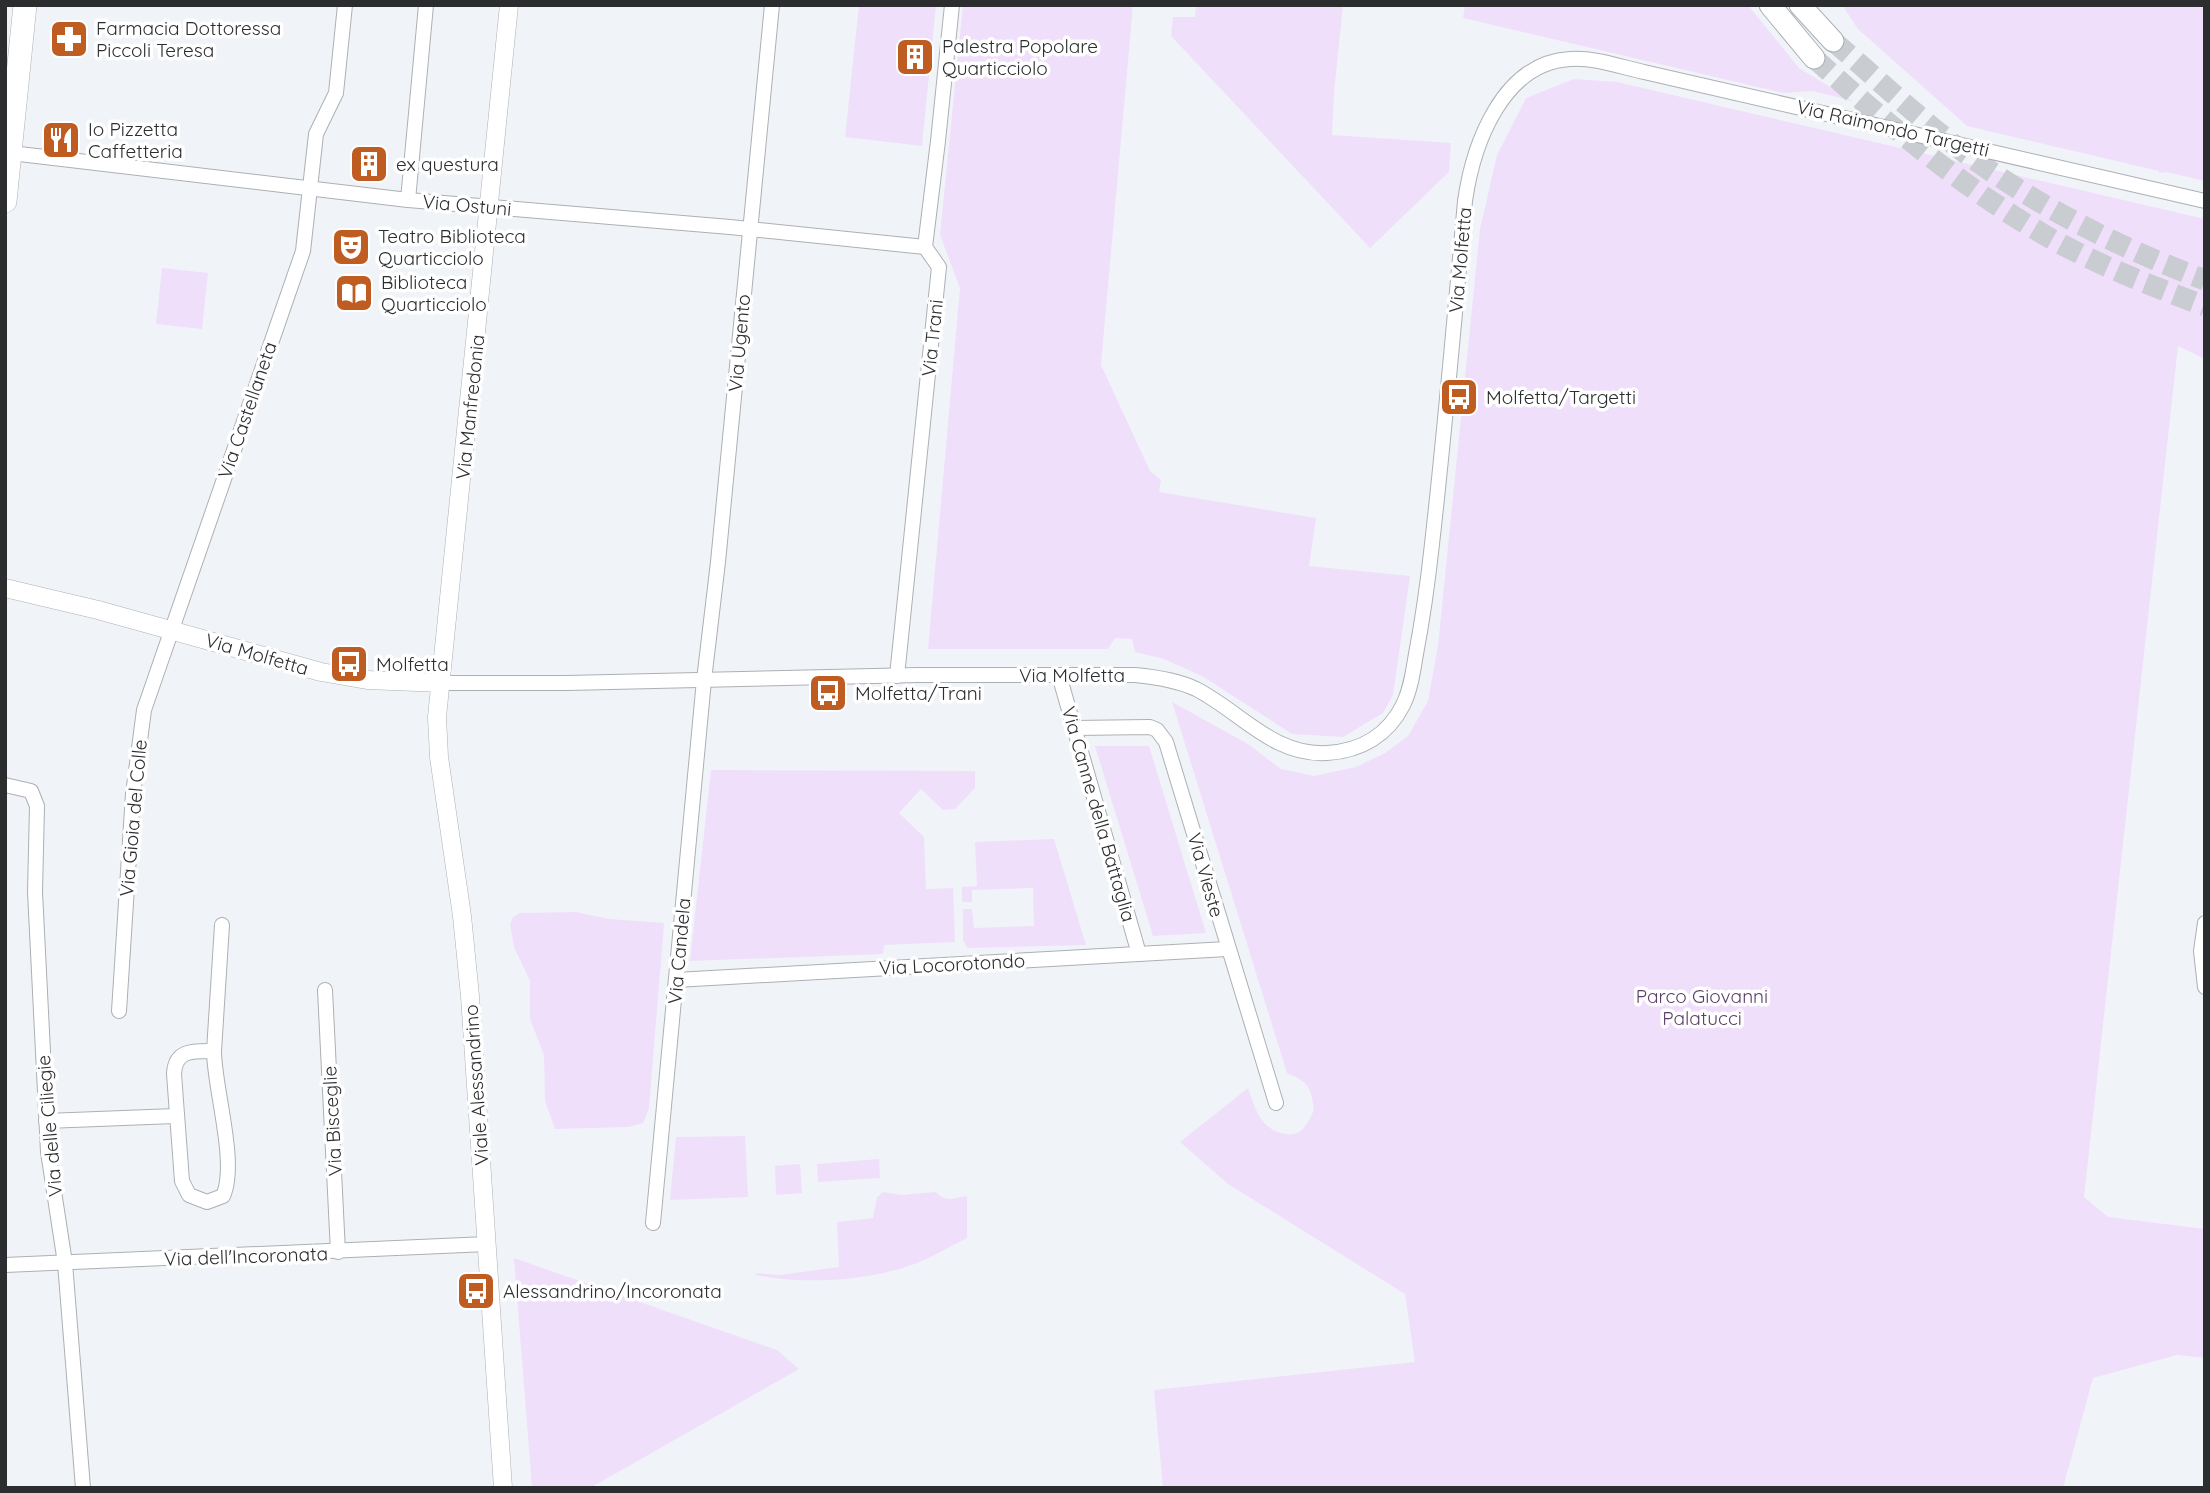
<svg xmlns="http://www.w3.org/2000/svg" width="2210" height="1493" font-family="Quicksand,sans-serif">
<style>
.green{fill:#f0dffa}
.lines{fill:none;stroke-linecap:round;stroke-linejoin:round}
.secondary-tunnel{stroke:#c9ccd0;stroke-width:21;stroke-dasharray:21 10;stroke-linecap:butt}
.minor-casing{stroke:#acb0b4;stroke-width:16}
.tertiary-casing{stroke:#acb0b4;stroke-width:19}
.secondary-casing{stroke:#acb0b4;stroke-width:23}
.primary-casing{stroke:#acb0b4;stroke-width:24}
.minor{stroke:#fff;stroke-width:14}
.tertiary{stroke:#fff;stroke-width:18}
.secondary{stroke:#fff;stroke-width:21}
.primary{stroke:#fff;stroke-width:23}
.labels{text-anchor:middle;dominant-baseline:central;stroke-width:7;stroke-linejoin:round;paint-order:stroke}
.poi-label{font-size:19px;fill:#2c2d2f;stroke:#fff;text-anchor:start}
.street-label{font-size:19px;fill:#2c2d2f;stroke:#fff}
.park-label{font-size:19px;fill:#5a3e69;stroke:#fff}
</style>
<rect width="100%" height="100%" fill="#f0f4f8"/>
<!-- green -->
<g class="green">
<polygon points="859,5 936,5 922,146 845,137"/>
<polygon points="963,5 1133,5 1101,365 1150,471 1161,480 1159,492 1316,518 1309,566 1410,576 1393,695 1383,713 1343,737 1292,734 1202,676 1164,659 1135,652 1132,639 1115,638 1108,649 928,649 960,288 940,235"/>
<polygon points="1196,5 1343,5 1334,93 1332,135 1451,143 1449,172 1370,248 1171,36 1173,17 1195,17"/>
<polygon points="1465,5 1748,5 1799,68 1853,101 1813,91 1783,93 1463,18"/>
<polygon points="1842,5 2205,5 2205,181 2166,172 2159,173 2159,171 1967,126 1858,29"/>
<path d="M 1574,79 L 1617,82 L 2205,219 L 2205,359 L 2178,346 L 2084,1197 L 2108,1217 L 2205,1229 L 2205,1358 L 2177,1355 L 2093,1378 L 2063,1488 L 1163,1488 L 1154,1390 L 1415,1362 L 1405,1294 L 1228,1184 L 1180,1142 L 1248,1088 C 1255,1108 1261,1131 1286,1134 C 1292,1135 1297,1134 1302,1130 C 1307,1125 1311,1116 1314,1110 C 1311,1088 1309,1082 1287,1073 L 1172,702 L 1248,744 L 1281,769 L 1314,776 L 1356,767 L 1385,753 L 1408,736 L 1428,701 L 1438,646 L 1480,229 L 1497,155 L 1526,98 Z"/>
<polygon points="162,268 208,273 202,329 156,324"/>
<polygon points="1095,746 1149,746 1206,933 1153,936"/>
<polygon points="711,770 975,771 975,788 955,809 943,810 921,789 899,813 924,837 926,889 953,888 955,942 884,945 883,954 690,961"/>
<polygon points="1054,839 1086,945 967,948 963,940 963,909 972,909 974,928 1034,926 1033,888 972,890 972,902 962,902 962,887 977,886 975,842"/>
<polygon points="576,912 609,919 664,923 649,1108 643,1123 629,1127 555,1129 545,1101 544,1055 530,1019 530,981 514,947 510,924 513,917 520,913"/>
<polygon points="745,1136 748,1197 670,1200 676,1137"/>
<polygon points="879,1159 880,1178 818,1182 817,1164"/>
<polygon points="800,1164 802,1193 776,1195 775,1166"/>
<path d="M 883,1192 L 901,1195 L 936,1192 C 945,1202 953,1199 965,1196 L 967,1197 L 967,1238 C 949,1247 929,1259 909,1266 C 859,1282 807,1284 755,1275 L 756,1273 L 780,1275 L 839,1267 L 837,1222 L 873,1218 L 877,1197 Z"/>
<polygon points="514,1258 777,1350 799,1369 590,1488 532,1488"/>
</g>
<g class="lines">
<!-- secondary-tunnel -->
<g class="secondary-tunnel">
<path d="M 1833,41 C 1879,80 1923,123 1972,158 C 2044,210 2123,249 2205,280"/>
<path d="M 1814,58 C 1887,124 1963,188 2048,237 C 2098,265 2151,286 2205,306"/>
</g>
<defs>
<g id="minor">
<polyline points="11,153 408,200 730,227 925,247"/>
<polyline points="408,200 426,5"/>
<polyline points="1059,675 1139,954"/>
<polyline points="897,676 939,267 925,247 938,141 952,5"/>
<path d="M 442,683 L 567,683 L 918,675 L 1135,675 C 1156,677 1177,680 1196,689 C 1241,712 1273,756 1327,753 C 1361,751 1388,735 1403,705 C 1411,689 1413,671 1416,654 C 1423,617 1428,581 1432,544 C 1445,429 1455,315 1465,201 C 1473,145 1502,63 1570,59 C 1594,57 1621,67 1644,72 L 2205,201"/>
<polyline points="1074,728 1150,727 1157,730 1166,742 1276,1103"/>
<polyline points="5,785 31,791 37,806 35,892 48,1152 65,1263 83,1488"/>
<polyline points="2205,923 2201,951 2205,987"/>
<polyline points="676,980 1227,949"/>
<polyline points="325,990 338,1252"/>
<polyline points="119,1011 133,794 144,710 303,251 316,134 336,93 345,5"/>
<path d="M 214,1051 C 214,1088 238,1163 223,1196 L 207,1202 L 189,1195 L 182,1181 L 174,1074 C 175,1049 194,1051 214,1051 Z"/>
<polyline points="214,1051 222,925"/>
<polyline points="46,1121 175,1116"/>
<polyline points="653,1223 704,680 718,562 772,5"/>
<polyline points="5,1265 487,1244"/>
</g>
<g id="tertiary">
<polyline points="5,588 98,610 321,672 367,680 442,683"/>
<polyline points="503,1488 470,996 462,916 439,757 437,717 509,5"/>
</g>
<g id="secondary">
<polyline points="1770,5 1814,58"/>
<polyline points="1800,5 1833,41"/>
</g>
<polyline id="primary" points="5,201 25,5"/>
</defs>
<!-- minor casing -->
<use href="#minor" class="minor-casing"/>
<!-- tertiary casing -->
<use href="#tertiary" class="tertiary-casing"/>
<!-- secondary casing -->
<use href="#secondary" class="secondary-casing"/>
<!-- primary casing -->
<use href="#primary" class="primary-casing"/>
<!-- minor -->
<use href="#minor" class="minor"/>
<!-- tertiary -->
<use href="#tertiary" class="tertiary"/>
<!-- secondary -->
<use href="#secondary" class="secondary"/>
<!-- primary -->
<use href="#primary" class="primary"/>
</g>
<!-- icons -->
<defs>
<symbol id="pharmacy-square" viewBox="-11 -11 22 22"><rect x="-9" y="-9" width="18" height="18" rx="4" fill="#be5c21" stroke="#fff"/><path d="M-2-6h4v4h4v4h-4v4h-4v-4h-4v-4h4Z" fill="#fff"/></symbol>
<symbol id="building-square" viewBox="-11 -11 22 22"><rect x="-9" y="-9" width="18" height="18" rx="4" fill="#be5c21" stroke="#fff"/><path d="M-4-6H4V6H1V3H-1V6H-4ZM-2.5-4.3h1.7v1.8h-1.7ZM.8-4.3h1.7v1.8H.8ZM-2.5-1h1.7V.8h-1.7ZM.8-1h1.7V.8H.8Z" fill="#fff"/></symbol>
<symbol id="restaurant-square" viewBox="-11 -11 22 22"><rect x="-9" y="-9" width="18" height="18" rx="4" fill="#be5c21" stroke="#fff"/><path d="M-5-6h1v4h1v-4h1v4h1v-4h1v5L-1.5 .5V6h-2V.5L-5-1ZM5-6V6H3V1.5H1.5Q1.5-4 5-6Z" fill="#fff"/></symbol>
<symbol id="theatre-square" viewBox="-11 -11 22 22"><rect x="-9" y="-9" width="18" height="18" rx="4" fill="#be5c21" stroke="#fff"/><path d="M-5-5.5Q0-4 5-5.5V0Q5 5 0 6Q-5 5-5 0ZM-3.3-2.5H-1v1.5H-3.3ZM1-2.5H3.3v1.5H1ZM-2.8 1Q0 5.5 2.8 1Z" fill="#fff"/></symbol>
<symbol id="library-square" viewBox="-11 -11 22 22"><rect x="-9" y="-9" width="18" height="18" rx="4" fill="#be5c21" stroke="#fff"/><path d="M-6-4Q-3-5.5-.7-3.5V5Q-3 3-6 4ZM6-4Q3-5.5 .7-3.5V5Q3 3 6 4Z" fill="#fff"/></symbol>
<symbol id="bus-square" viewBox="-11 -11 22 22"><rect x="-9" y="-9" width="18" height="18" rx="4" fill="#be5c21" stroke="#fff"/><path d="M-5-6H5V4H4V6H2V4H-2V6H-4V4H-5ZM-3.5-4V0h7V-4ZM-3.5 1.2v1.5H-2V1.2ZM2 1.2v1.5H3.5V1.2Z" fill="#fff"/></symbol>
</defs>
<g fill-rule="evenodd">
<use href="#pharmacy-square" x="47" y="17" width="44" height="44"/>
<use href="#building-square" x="893" y="35" width="44" height="44"/>
<use href="#restaurant-square" x="39" y="118" width="44" height="44"/>
<use href="#building-square" x="347" y="142" width="44" height="44"/>
<use href="#theatre-square" x="329" y="225" width="44" height="44"/>
<use href="#library-square" x="332" y="271" width="44" height="44"/>
<use href="#bus-square" x="1437" y="375" width="44" height="44"/>
<use href="#bus-square" x="327" y="642" width="44" height="44"/>
<use href="#bus-square" x="806" y="671" width="44" height="44"/>
<use href="#bus-square" x="454" y="1269" width="44" height="44"/>
</g>
<g class="labels">
<!-- poi labels -->
<g class="poi-label">
<text x="96" y="28">Farmacia Dottoressa<tspan x="96" dy="22">Piccoli Teresa</tspan></text>
<text x="942" y="46">Palestra Popolare<tspan x="942" dy="22">Quarticciolo</tspan></text>
<text x="88" y="129">Io Pizzetta<tspan x="88" dy="22">Caffetteria</tspan></text>
<text x="396" y="164">ex questura</text>
<text x="378" y="236">Teatro Biblioteca<tspan x="378" dy="22">Quarticciolo</tspan></text>
<text x="381" y="282">Biblioteca<tspan x="381" dy="22">Quarticciolo</tspan></text>
<text x="1486" y="397">Molfetta/Targetti</text>
<text x="376" y="664">Molfetta</text>
<text x="855" y="693">Molfetta/Trani</text>
<text x="503" y="1291">Alessandrino/Incoronata</text>
</g>
<!-- street labels -->
<g class="street-label">
<text transform="translate(1893 128) rotate(13)">Via Raimondo Targetti</text>
<text transform="translate(467 205) rotate(5)">Via Ostuni</text>
<text transform="translate(1460 260) rotate(-85)">Via Molfetta</text>
<text transform="translate(932 338) rotate(-84)">Via Trani</text>
<text transform="translate(739 343) rotate(-85)">Via Ugento</text>
<text transform="translate(470 407) rotate(-84)">Via Manfredonia</text>
<text transform="translate(247 410) rotate(-71)">Via Castellaneta</text>
<text transform="translate(257 654) rotate(16)">Via Molfetta</text>
<text x="1072" y="675">Via Molfetta</text>
<text transform="translate(1099 814) rotate(74)">Via Canne della Battaglia</text>
<text transform="translate(133 818) rotate(-85)">Via Gioia del Colle</text>
<text transform="translate(1206 875) rotate(74)">Via Vieste</text>
<text transform="translate(679 951) rotate(-85)">Via Candela</text>
<text transform="translate(952 964) rotate(-3)">Via Locorotondo</text>
<text transform="translate(476 1085) rotate(-94)">Viale Alessandrino</text>
<text transform="translate(332 1121) rotate(-93)">Via Bisceglie</text>
<text transform="translate(49 1126) rotate(-95)">Via delle Ciliegie</text>
<text transform="translate(246 1256) rotate(-2)">Via dell'Incoronata</text>
</g>
<!-- park labels -->
<g class="park-label">
<text x="1702" y="996">Parco Giovanni<tspan x="1702" dy="22">Palatucci</tspan></text>
</g>
</g>
<!-- border -->
<rect width="2210" height="1493" fill="none" stroke="#2c2d2f" stroke-width="14"/>
</svg>
